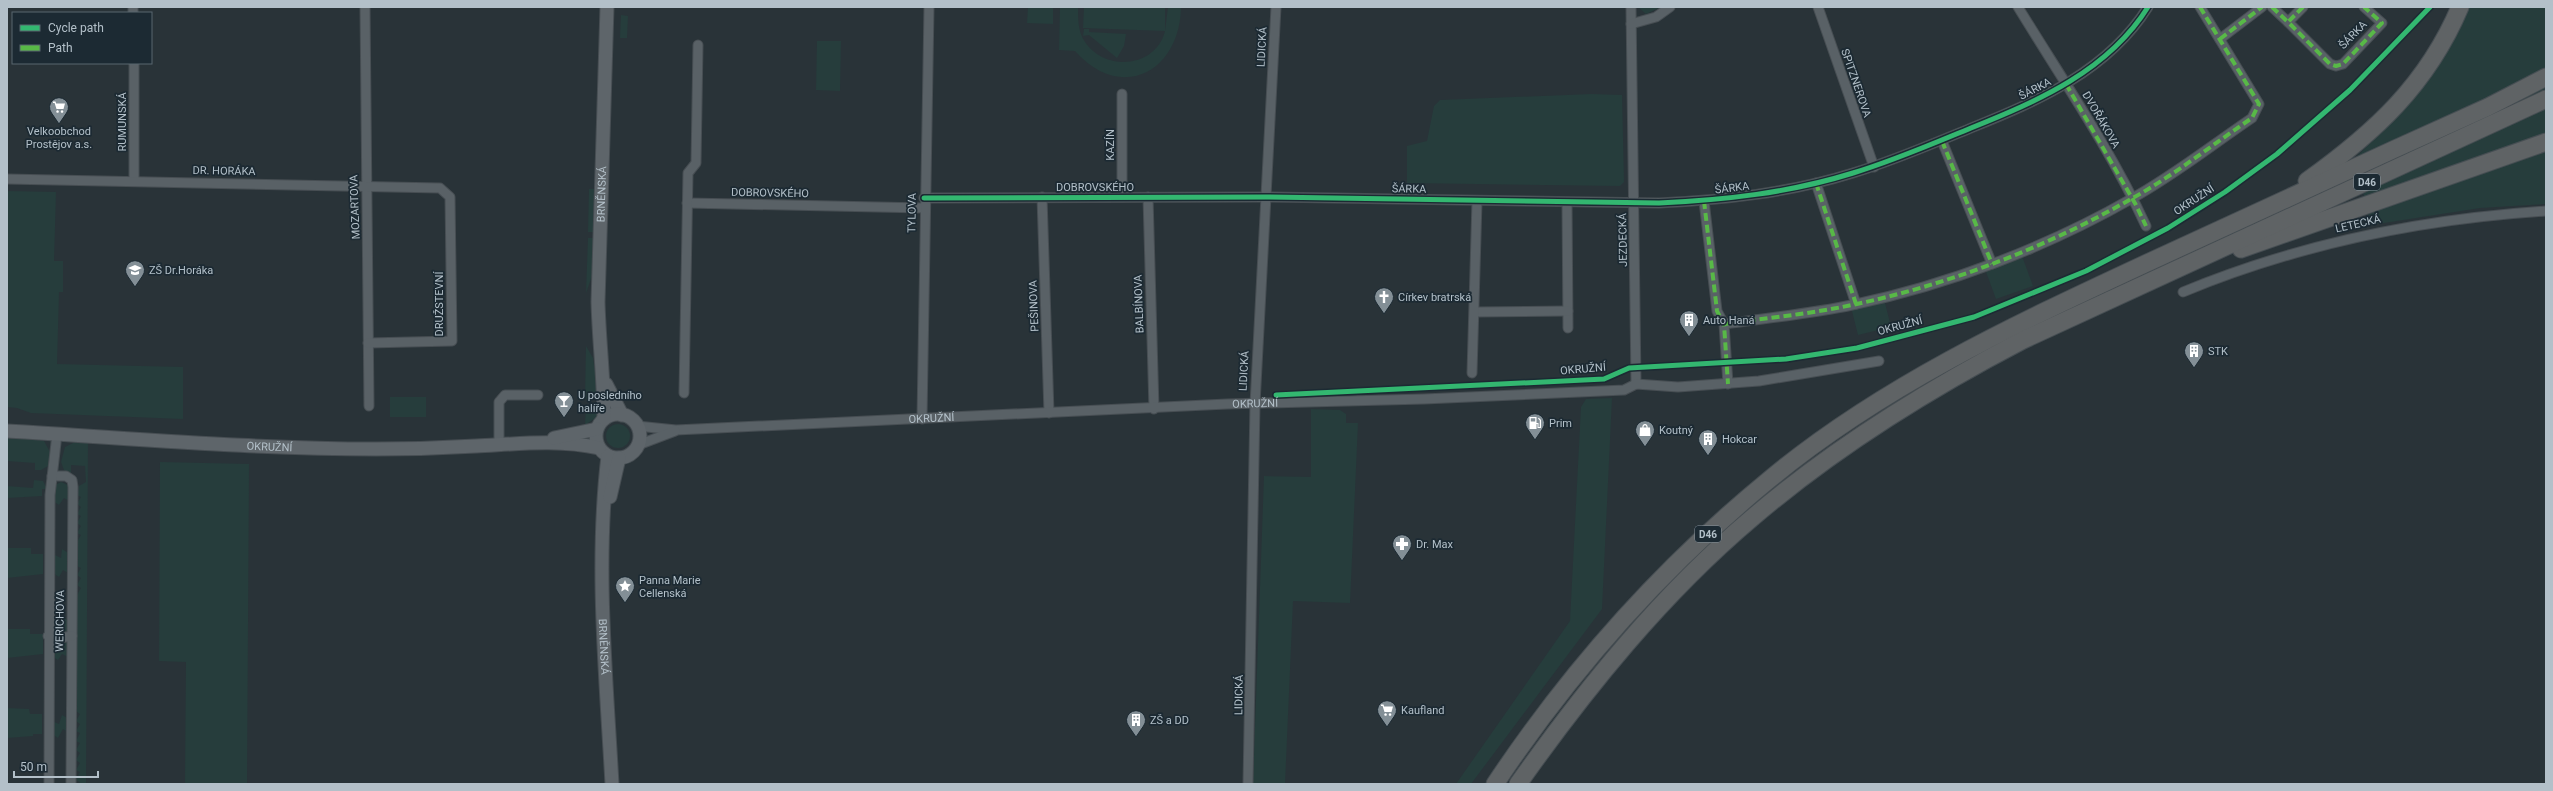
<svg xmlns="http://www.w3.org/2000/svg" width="2553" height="791" font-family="Roboto,sans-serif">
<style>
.green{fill:#263d3c}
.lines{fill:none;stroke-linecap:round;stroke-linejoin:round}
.street-casing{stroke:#474e53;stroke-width:11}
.secondary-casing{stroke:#474e53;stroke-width:15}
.highway-casing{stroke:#464e53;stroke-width:19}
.street{stroke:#596166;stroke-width:9}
.secondary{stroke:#5e656a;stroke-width:13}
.highway{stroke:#5f6365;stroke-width:17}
.quiet{stroke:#58b947;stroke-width:4;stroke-dasharray:8 4;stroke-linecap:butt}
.cycleway-casing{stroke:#1c2a33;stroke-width:8}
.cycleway{stroke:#33b770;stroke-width:5}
.labels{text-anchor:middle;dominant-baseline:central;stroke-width:3.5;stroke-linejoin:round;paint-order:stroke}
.shield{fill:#1c2a33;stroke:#86939c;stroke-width:1}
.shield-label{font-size:10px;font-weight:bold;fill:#b3c0c9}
.street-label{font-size:11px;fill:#b3c0c9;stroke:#1c2a33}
.poi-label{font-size:11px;fill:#b3c0c9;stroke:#1c2a33;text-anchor:start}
</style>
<rect width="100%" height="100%" fill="#293338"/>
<!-- green -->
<g class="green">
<polygon points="1028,7 1053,7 1053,24 1027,23"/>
<path d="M 1060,7 L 1078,7 C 1078,19 1078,32 1085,42 C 1105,72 1156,68 1165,31 L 1083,28 L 1084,7 L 1165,7 L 1165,31 L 1168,7 L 1181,7 C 1180,72 1121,103 1075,51 L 1059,50 Z"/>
<polygon points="1638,7 1661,7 1646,14"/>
<polygon points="2468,7 2546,7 2546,204 2480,208 2371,225 2355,158 2392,122 2421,89"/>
<polygon points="621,15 628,16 627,38 620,38"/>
<polygon points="1084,29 1089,29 1089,32 1126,34 1124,46 1117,58 1089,35 1083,36"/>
<polygon points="817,41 841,41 840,91 816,90"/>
<polygon points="1591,94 1622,95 1624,182 1620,186 1407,183 1407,146 1427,141 1434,106 1440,100"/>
<polygon points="589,189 594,189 593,232 588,232"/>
<polygon points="7,191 56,192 54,261 63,261 63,292 59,292 57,364 183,367 183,419 31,413 17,408 7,407"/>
<polygon points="588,238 593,238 592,276 586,293"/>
<polygon points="2022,256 2033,286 1996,299 1985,269"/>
<polygon points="1884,299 1891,327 1858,335 1851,307"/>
<polygon points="586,346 593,358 599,398 585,399"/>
<rect x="390" y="397" width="36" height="20"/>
<polygon points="1612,398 1602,609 1471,784 1456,784 1570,621 1581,407 1586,399"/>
<polygon points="600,404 597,417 585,425 586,406"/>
<polygon points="1311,409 1340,410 1346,414 1346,423 1358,423 1350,603 1293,601 1285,784 1253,784 1264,476 1311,477"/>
<circle cx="618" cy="436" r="12"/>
<polygon points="7,436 44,441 50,452 48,466 41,470 35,470 35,463 7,461"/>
<polygon points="77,441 88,441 86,784 79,784 80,782 76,780 80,772 76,770 80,763 76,760 80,753 76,750 80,743 76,741 80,733 76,731 80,724 76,721 80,714 76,711 77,595 81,588 77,585 81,578 77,575 81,568 77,566 77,542 81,535 77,533 81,526 77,523 81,516 77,514 81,507 77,504 81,497 77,495 79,486 86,482 85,466 71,465 71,473 64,470 61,462 65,447"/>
<polygon points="160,462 249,464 247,784 185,784 186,662 159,661"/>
<polygon points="34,480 43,481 47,489 42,489 42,496 7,498 7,486 33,488"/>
<polygon points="61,482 70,486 71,502 64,498 59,505 53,501 55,485"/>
<polygon points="7,548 31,548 31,554 43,554 43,574 7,578"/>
<polygon points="62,549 70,554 70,574 63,570 59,577 53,573 53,554 61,558"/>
<polygon points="63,617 69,621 68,631 58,633 54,630 53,623 59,626"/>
<polygon points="7,629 30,629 30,634 43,634 43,654 7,658"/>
<polygon points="53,642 59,644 70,642 70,658 62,654 58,660 53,657"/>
<polygon points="7,708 29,709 30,714 42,714 42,734 33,734 33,736 7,738"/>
<polygon points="62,715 69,719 69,733 63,729 58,738 52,734 52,721 59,724"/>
</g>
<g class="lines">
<defs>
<g id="street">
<polyline points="133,7 133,13"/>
<polyline points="365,7 369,406"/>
<polyline points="1631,7 1636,384"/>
<polyline points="1818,7 1874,167"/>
<path d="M 2018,7 C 2062,79 2111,150 2146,226"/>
<polyline points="2272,7 2288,22"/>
<polyline points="2303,7 2288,22 2330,64 2336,66 2343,64 2382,23 2364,7"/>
<polyline points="1631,24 1656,17 1670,7"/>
<polyline points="2220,39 2262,7"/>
<polyline points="134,63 134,181"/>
<polyline points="1122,94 1122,197"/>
<polyline points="1942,141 1992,264"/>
<polyline points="7,179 440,188 450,197 452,341 368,343"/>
<polyline points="1816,183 1856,304"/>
<polyline points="1042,197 1049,413"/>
<polyline points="1148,197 1154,409"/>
<path d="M 924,198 L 1266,197 L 1659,203 C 1724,200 1789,193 1853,173 C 1893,161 1932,144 1971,128 C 2038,101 2108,71 2148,7"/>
<polyline points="1704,201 1717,311 1724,324 1728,384"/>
<polyline points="687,203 924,208"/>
<polyline points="1567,203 1568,328"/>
<path d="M 2183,292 C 2299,244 2420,219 2546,211"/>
<polyline points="1475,312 1568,311"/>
<path d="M 1724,324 C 1766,318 1810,314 1852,305 C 1948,285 2047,247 2131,199 C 2173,176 2212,145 2252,118 L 2259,104 L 2200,7"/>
<polyline points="1472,373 1477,201"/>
<polyline points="684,393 688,173 696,163 698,45"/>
<polyline points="922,419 929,7"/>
<path id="s1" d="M 637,426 L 676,430 L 1227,404 L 1424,399 L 1624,390 L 1636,384 L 1678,387 L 1759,381 L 1879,361"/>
<polyline points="499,445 499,402 505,395 538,395"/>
<polyline points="638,445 675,431"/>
<polyline points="52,476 66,476 72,480 73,487 71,784"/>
<polyline points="48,636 60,638 72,636"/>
<polyline points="49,784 50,495 57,434"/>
<polyline points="1248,784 1255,404 1276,7"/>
</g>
<g id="secondary">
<polyline points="606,384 622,415"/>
<circle cx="618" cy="436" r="22"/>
<path id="s2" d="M 604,419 C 604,379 599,341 598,302 L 607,7"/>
<path id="s3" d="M 7,431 C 130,438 253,449 376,449 C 409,449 443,448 476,446 C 517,444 558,439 599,448"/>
<polyline points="554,438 597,429"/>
<path id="s4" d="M 608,456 C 595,564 606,675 612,784"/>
<polyline points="610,497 619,458"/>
</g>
<g id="highway">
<path d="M 2307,181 C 2374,133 2427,85 2460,7"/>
<polyline points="2241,249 2546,142"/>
<path d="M 1495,784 C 1571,670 1664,566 1770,479 C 1882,386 2016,324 2147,263 C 2261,210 2374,158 2488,107 L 2546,77"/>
<path d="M 1518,784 C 1586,688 1662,594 1752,518 C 1835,447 1927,390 2023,340 L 2546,99"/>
</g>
</defs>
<!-- street casing -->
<use href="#street" class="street-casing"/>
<!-- secondary casing -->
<use href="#secondary" class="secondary-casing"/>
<!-- highway casing -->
<use href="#highway" class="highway-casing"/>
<!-- street -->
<use href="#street" class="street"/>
<!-- secondary -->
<use href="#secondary" class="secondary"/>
<!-- highway -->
<use href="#highway" class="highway"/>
<!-- quiet -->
<g class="quiet">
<polyline points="2272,7 2288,22"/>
<polyline points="2303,7 2288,22 2330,64 2336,66 2343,64 2382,23 2364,7"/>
<polyline points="2220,39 2262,7"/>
<polyline points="2066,84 2136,205 2146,226"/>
<polyline points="1942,141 1992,264"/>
<polyline points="1816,183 1856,304"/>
<polyline points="1704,201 1717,311 1724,324 1728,384"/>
<path d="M 1724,324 C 1766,318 1810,314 1852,305 C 1948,285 2047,247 2131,199 C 2173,176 2212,145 2252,118 L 2259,104 L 2200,7"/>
</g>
<defs>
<g id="cycleway">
<path d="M 924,198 L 1266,197 L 1659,203 C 1724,200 1789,193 1853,173 C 1893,161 1932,144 1971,128 C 2038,101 2108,71 2148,7"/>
<polyline points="1276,395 1604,379 1629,368 1786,359 1857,348 1974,317 2086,271 2168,228 2225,192 2277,154 2350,90 2430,7"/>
</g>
</defs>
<!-- cycleway casing -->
<use href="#cycleway" class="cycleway-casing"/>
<!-- cycleway -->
<use href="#cycleway" class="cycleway"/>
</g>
<!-- icons -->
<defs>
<symbol id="supermarket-pin" viewBox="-11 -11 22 30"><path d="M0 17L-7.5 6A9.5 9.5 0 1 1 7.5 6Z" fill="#838f96" stroke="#1c2a33"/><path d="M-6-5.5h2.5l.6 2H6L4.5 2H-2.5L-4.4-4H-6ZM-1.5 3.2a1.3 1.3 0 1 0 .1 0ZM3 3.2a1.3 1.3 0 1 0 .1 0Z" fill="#fff"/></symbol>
<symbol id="school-pin" viewBox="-11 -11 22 30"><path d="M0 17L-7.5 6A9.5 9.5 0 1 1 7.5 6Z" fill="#838f96" stroke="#1c2a33"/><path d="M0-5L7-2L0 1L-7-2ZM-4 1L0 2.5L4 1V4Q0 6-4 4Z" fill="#fff"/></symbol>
<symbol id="church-pin" viewBox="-11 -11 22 30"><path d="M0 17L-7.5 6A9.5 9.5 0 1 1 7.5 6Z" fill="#838f96" stroke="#1c2a33"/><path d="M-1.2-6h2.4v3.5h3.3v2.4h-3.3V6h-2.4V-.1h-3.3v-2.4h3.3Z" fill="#fff"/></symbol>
<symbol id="building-pin" viewBox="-11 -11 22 30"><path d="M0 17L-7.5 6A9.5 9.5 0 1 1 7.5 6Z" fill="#838f96" stroke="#1c2a33"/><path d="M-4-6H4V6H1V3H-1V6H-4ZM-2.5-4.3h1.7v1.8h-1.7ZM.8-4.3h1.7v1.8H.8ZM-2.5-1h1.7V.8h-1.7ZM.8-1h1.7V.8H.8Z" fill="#fff"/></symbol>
<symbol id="bar-pin" viewBox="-11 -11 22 30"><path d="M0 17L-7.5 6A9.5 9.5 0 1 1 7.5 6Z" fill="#838f96" stroke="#1c2a33"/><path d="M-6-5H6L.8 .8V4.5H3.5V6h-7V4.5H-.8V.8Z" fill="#fff"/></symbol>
<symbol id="fuel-pin" viewBox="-11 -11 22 30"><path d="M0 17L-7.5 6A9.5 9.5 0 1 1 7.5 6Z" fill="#838f96" stroke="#1c2a33"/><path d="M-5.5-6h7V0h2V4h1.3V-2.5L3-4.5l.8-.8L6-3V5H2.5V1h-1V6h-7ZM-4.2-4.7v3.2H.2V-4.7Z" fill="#fff"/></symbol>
<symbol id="shop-pin" viewBox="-11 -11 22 30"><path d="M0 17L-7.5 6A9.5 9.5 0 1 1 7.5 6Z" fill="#838f96" stroke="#1c2a33"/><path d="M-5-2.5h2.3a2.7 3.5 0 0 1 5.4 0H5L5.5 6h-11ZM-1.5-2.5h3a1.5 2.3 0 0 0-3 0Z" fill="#fff"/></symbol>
<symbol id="pharmacy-pin" viewBox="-11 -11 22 30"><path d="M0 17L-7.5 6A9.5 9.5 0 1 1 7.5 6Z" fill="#838f96" stroke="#1c2a33"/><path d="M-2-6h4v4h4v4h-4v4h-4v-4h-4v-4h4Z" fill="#fff"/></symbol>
<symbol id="sight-pin" viewBox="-11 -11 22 30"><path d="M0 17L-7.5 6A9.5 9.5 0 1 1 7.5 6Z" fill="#838f96" stroke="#1c2a33"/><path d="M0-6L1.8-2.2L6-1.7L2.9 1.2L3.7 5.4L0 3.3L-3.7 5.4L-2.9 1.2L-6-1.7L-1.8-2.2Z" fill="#fff"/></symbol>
</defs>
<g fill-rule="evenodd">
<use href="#supermarket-pin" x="48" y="96" width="22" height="30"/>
<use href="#school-pin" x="124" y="259" width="22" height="30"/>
<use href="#church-pin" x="1373" y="286" width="22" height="30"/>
<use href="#building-pin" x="1678" y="309" width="22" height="30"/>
<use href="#building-pin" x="2183" y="340" width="22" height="30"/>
<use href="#bar-pin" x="553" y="390" width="22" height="30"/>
<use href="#fuel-pin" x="1524" y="412" width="22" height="30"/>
<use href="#shop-pin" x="1634" y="419" width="22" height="30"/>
<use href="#building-pin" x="1697" y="428" width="22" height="30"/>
<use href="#pharmacy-pin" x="1391" y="533" width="22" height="30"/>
<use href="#sight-pin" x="614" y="575" width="22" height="30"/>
<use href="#supermarket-pin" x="1376" y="699" width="22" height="30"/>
<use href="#building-pin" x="1125" y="709" width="22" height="30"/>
</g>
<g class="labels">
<!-- shield labels -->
<g class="shield">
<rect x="2354" y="174" width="26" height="16" rx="3"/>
<rect x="1695" y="526" width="26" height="16" rx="3"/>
</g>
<g class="shield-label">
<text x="2367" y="182">D46</text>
<text x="1708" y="534">D46</text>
</g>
<!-- street labels -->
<g class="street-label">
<text transform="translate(2353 35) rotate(-46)">ŠÁRKA</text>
<text transform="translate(1262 47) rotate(-87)">LIDICKÁ</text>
<text transform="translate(1856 83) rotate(71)">SPITZNEROVA</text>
<text transform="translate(2035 89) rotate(-27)">ŠÁRKA</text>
<text transform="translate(2101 120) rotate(60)">DVOŘÁKOVA</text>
<text transform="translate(122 122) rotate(-90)">RUMUNSKÁ</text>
<text transform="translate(1110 145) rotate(-90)">KAZÍN</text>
<text transform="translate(224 171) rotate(1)">DR. HORÁKA</text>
<text x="1095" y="187">DOBROVSKÉHO</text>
<text transform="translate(1732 188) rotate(-7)">ŠÁRKA</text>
<text transform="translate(1409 189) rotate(1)">ŠÁRKA</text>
<text transform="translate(770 193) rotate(1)">DOBROVSKÉHO</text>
<text stroke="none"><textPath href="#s2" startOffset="225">BRNĚNSKÁ</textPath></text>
<text transform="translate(2194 200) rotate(-33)">OKRUŽNÍ</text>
<text transform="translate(355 207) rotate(-92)">MOZARTOVA</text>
<text transform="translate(912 213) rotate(-89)">TYLOVA</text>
<text transform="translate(2358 224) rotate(-13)">LETECKÁ</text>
<text transform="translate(1623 240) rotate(-91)">JEZDECKÁ</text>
<text transform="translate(439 304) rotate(-90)">DRUŽSTEVNÍ</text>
<text transform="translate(1139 304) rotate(-92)">BALBÍNOVA</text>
<text transform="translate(1034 306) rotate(-92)">PEŠINOVA</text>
<text transform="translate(1900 326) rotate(-15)">OKRUŽNÍ</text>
<text transform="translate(1583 369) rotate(-5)">OKRUŽNÍ</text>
<text transform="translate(1244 371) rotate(-87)">LIDICKÁ</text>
<text stroke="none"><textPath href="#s1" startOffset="619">OKRUŽNÍ</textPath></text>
<text stroke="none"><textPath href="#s1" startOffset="295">OKRUŽNÍ</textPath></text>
<text stroke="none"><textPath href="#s3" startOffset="263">OKRUŽNÍ</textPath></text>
<text transform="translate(60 621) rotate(-89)">WERICHOVA</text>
<text stroke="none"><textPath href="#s4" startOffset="191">BRNĚNSKÁ</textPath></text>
<text transform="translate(1239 695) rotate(-89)">LIDICKÁ</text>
</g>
<!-- poi labels -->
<g class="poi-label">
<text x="59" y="131" text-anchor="middle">Velkoobchod<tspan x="59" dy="13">Prostějov a.s.</tspan></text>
<text x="149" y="270">ZŠ Dr.Horáka</text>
<text x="1398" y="297">Církev bratrská</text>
<text x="1703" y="320">Auto Haná</text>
<text x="2208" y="351">STK</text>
<text x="578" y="395">U posledního<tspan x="578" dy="13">halíře</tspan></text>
<text x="1549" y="423">Prim</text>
<text x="1659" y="430">Koutný</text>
<text x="1722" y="439">Hokcar</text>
<text x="1416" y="544">Dr. Max</text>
<text x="639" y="580">Panna Marie<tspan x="639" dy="13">Cellenská</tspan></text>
<text x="1401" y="710">Kaufland</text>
<text x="1150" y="720">ZŠ a DD</text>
</g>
</g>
<!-- border -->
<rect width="2553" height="791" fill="none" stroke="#b3c0c9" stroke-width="16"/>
<!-- legend -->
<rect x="12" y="12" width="140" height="52" fill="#1c2a33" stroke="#58666f"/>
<rect x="20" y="25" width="20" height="6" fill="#33b770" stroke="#58666f"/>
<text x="48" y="32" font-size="12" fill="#b3c0c9">Cycle path</text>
<rect x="20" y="45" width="20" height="6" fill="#58b947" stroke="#58666f"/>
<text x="48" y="52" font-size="12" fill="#b3c0c9">Path</text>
<!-- scale -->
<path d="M14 771v6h84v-6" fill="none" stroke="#b3c0c9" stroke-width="2"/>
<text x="20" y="771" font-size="12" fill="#b3c0c9" stroke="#1c2a33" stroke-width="3" paint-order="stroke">50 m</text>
</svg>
